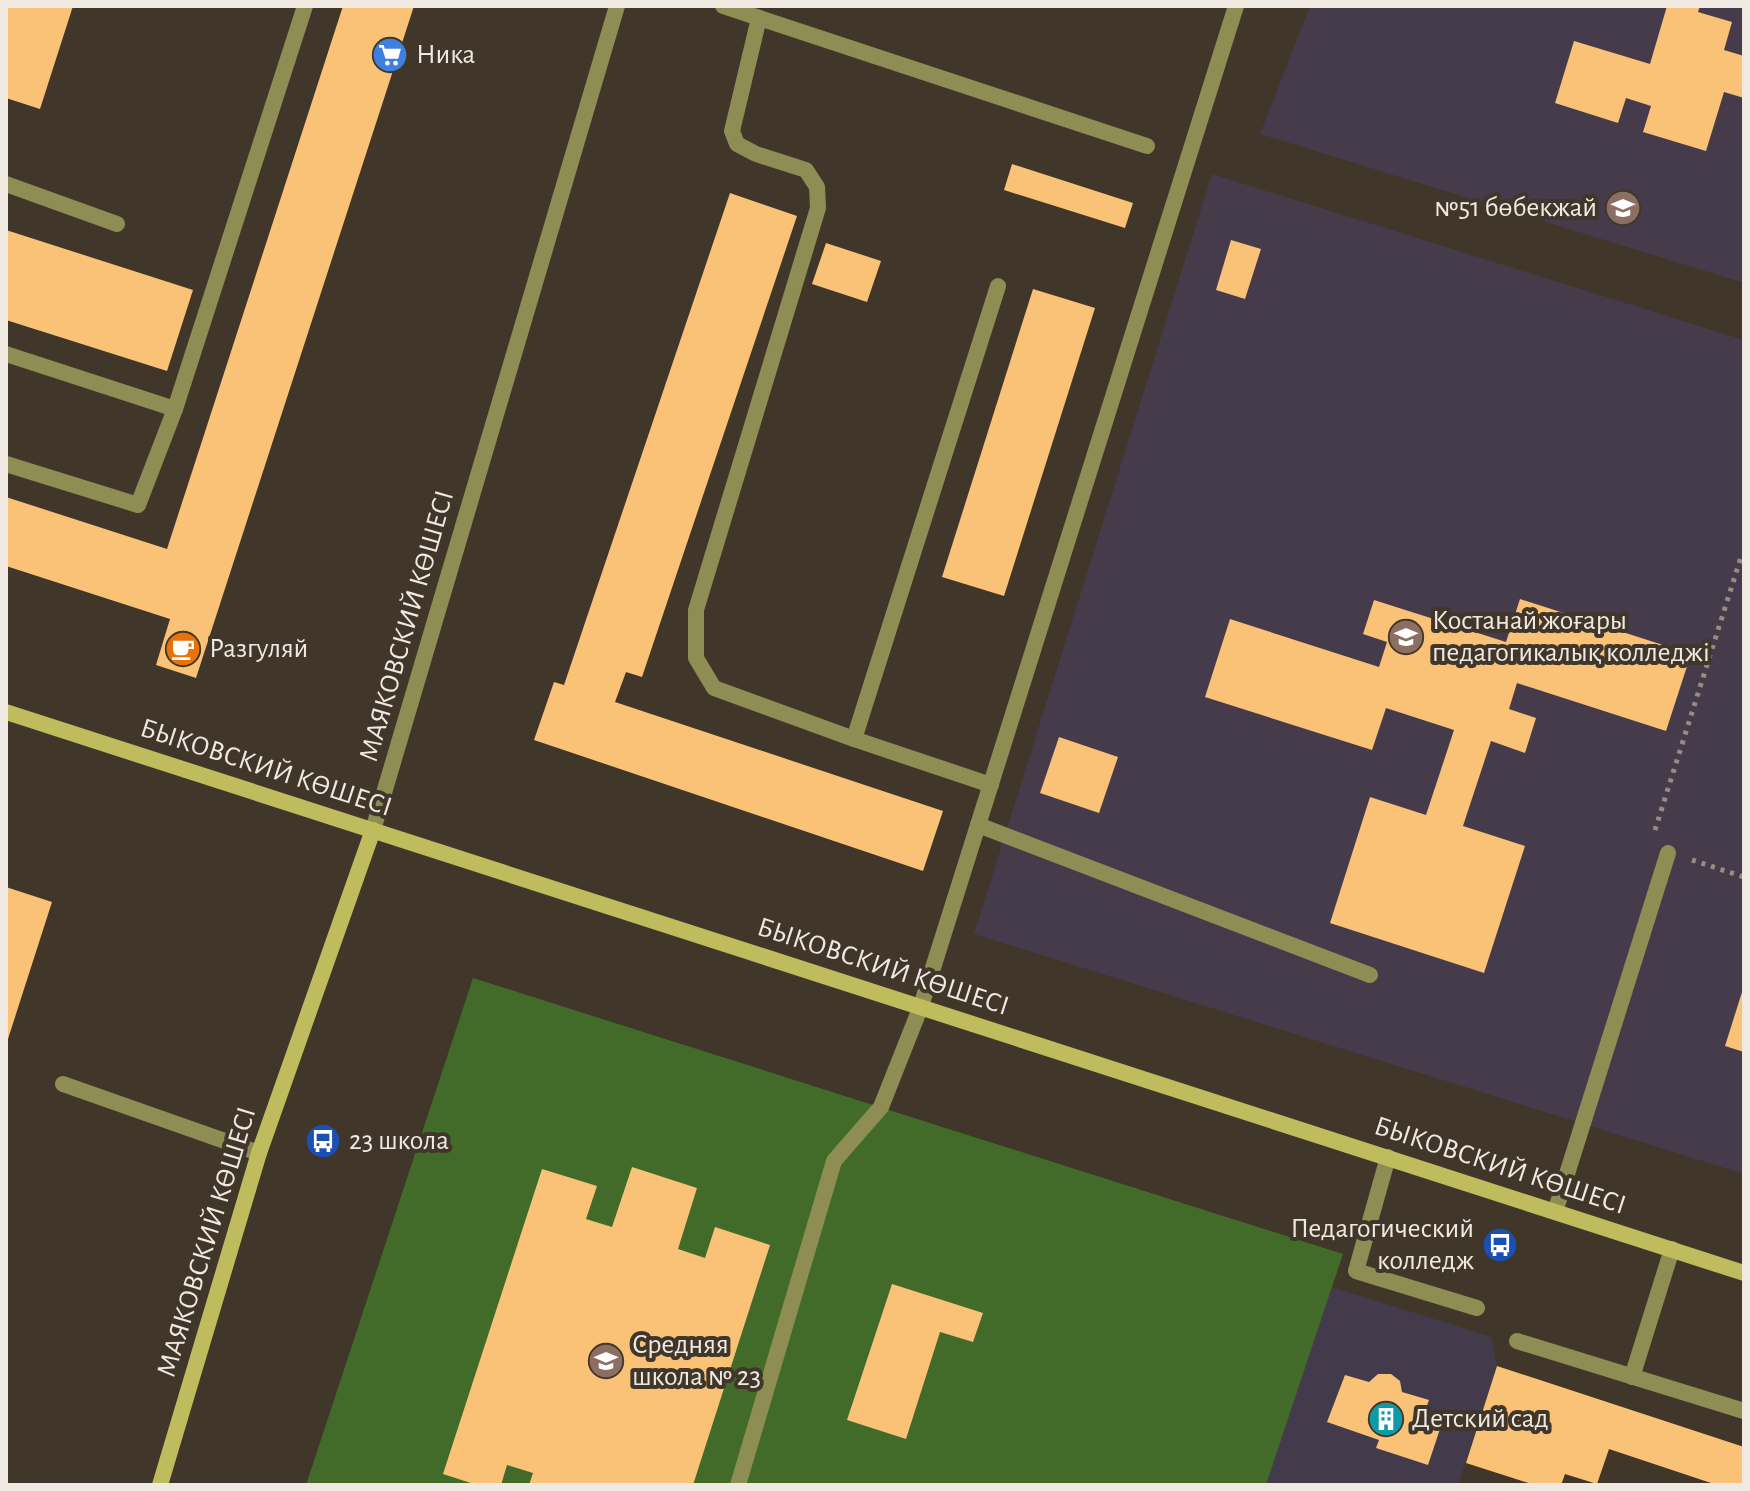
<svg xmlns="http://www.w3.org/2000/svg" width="1750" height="1491" font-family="'Alegreya Sans',sans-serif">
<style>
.commercial{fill:#433b4c}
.education{fill:#463b4a}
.green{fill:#426b2a}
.building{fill:#fac276}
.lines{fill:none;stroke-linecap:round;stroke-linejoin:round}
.path{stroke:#958d82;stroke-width:5;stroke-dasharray:4 6;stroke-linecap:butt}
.service{stroke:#8e8d53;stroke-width:16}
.tertiary{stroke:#8e8d53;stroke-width:16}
.secondary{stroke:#bfbc5d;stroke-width:16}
.labels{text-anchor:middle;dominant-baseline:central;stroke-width:8;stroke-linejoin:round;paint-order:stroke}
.poi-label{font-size:28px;fill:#efe9e1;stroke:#403629;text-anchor:start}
.street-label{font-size:28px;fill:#efe9e1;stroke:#403629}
</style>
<rect width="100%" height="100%" fill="#403629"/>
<!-- commercial -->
<polygon class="commercial" points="1332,1287 1492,1337 1497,1366 1458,1485 1266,1485"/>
<!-- education -->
<g class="education">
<polygon points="1310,6 1744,6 1744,283 1260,134"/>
<polygon points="1212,174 1744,340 1744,1174 974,934"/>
</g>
<!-- green -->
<polygon class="green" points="473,978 1343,1254 1266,1485 306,1485"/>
<!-- building -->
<g class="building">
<polygon points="6,6 73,6 40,109 6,98"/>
<polygon points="343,6 414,6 196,678 156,665 170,619 6,566 6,497 167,549"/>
<polygon points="1667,6 1700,6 1698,12 1732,22 1724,50 1744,56 1744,98 1724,92 1706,151 1643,132 1651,106 1626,98 1618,123 1555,103 1574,41 1650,64"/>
<polygon points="1012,164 1133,203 1125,228 1004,190"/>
<polygon points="730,193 797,216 642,677 626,672 615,702 943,811 923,871 534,740 554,682 564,685"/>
<polygon points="6,230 193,290 167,371 6,320"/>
<polygon points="1231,240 1261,249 1245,299 1216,290"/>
<polygon points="826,243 881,261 867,302 812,284"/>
<polygon points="1033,289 1095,308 1004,596 942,577"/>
<polygon points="1520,599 1691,654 1666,731 1517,683 1509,709 1536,718 1525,753 1491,741 1463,826 1525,846 1484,973 1330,923 1370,797 1426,815 1454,730 1386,708 1372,750 1205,697 1230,619 1379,667 1387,642 1363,634 1374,600 1506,642"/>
<polygon points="1059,737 1118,757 1099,813 1040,793"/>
<polygon points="6,887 52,902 7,1042 6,1042"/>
<polygon points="1743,989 1744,989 1744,1052 1725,1046"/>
<polygon points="632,1167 697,1188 678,1249 705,1258 715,1227 770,1245 693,1485 529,1485 533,1473 507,1465 501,1485 477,1485 443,1474 542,1169 597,1186 586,1219 612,1227"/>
<polygon points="892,1284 983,1313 973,1342 940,1332 906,1439 847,1420"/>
<polygon points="1497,1366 1744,1447 1744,1485 1717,1485 1609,1449 1597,1484 1565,1474 1561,1485 1535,1485 1466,1463"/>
<polygon points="1378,1374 1391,1374 1400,1381 1402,1392 1429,1400 1425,1411 1444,1417 1428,1465 1376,1448 1379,1440 1327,1422 1345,1375 1369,1382"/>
</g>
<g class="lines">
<!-- path -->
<g class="path">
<polyline points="1655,830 1741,557"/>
<polyline points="1692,860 1744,877"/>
</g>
<!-- service -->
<g class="service">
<polyline points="723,6 1147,146"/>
<polyline points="759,18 732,131 737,144 756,154 806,170 817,187 818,208 696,610 696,658 714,688 854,739 991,785"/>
<polyline points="6,184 117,224"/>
<polyline points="6,354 175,409"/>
<polyline points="6,464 138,505 175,409 305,6"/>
<polyline points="854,739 998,286"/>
<polyline points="978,825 1370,975"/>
<polyline points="63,1084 259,1153"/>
<polyline points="1388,1157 1356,1271 1477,1308"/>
<polyline points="1555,1212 1668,853"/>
<polyline points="1517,1341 1744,1411"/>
<polyline points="1632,1377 1672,1249"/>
<polyline points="738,1485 834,1161 881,1107 921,1006 1236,6"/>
</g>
<!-- tertiary -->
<polyline class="tertiary" points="373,830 617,6"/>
<!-- secondary -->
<g class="secondary">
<polyline points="6,712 1744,1273"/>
<polyline points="160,1485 259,1153 373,830"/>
</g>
</g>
<!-- icons -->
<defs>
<symbol id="supermarket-disc" viewBox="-11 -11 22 22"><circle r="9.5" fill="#3f7fe0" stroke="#403629"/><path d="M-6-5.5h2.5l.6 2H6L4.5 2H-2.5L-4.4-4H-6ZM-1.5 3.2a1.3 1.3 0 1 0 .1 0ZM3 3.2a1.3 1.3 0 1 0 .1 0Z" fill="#fff"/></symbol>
<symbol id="school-disc" viewBox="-11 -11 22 22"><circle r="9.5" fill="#8d6e63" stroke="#403629"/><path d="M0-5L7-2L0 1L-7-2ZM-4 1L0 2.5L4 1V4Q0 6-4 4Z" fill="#fff"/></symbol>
<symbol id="university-disc" viewBox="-11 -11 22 22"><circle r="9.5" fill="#8d6e63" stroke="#403629"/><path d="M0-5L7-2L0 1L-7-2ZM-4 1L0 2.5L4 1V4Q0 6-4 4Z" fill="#fff"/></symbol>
<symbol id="cafe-disc" viewBox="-11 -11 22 22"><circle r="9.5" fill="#e8710a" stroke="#403629"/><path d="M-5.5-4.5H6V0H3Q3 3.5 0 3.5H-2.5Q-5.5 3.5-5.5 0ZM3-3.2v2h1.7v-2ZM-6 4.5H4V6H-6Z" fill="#fff"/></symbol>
<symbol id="bus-disc" viewBox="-11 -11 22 22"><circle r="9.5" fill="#1a4fb4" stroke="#403629"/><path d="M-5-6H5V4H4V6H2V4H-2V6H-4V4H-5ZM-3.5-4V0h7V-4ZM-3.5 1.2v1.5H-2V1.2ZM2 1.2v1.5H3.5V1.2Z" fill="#fff"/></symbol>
<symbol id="building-disc" viewBox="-11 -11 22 22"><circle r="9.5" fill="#0f9aa8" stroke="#403629"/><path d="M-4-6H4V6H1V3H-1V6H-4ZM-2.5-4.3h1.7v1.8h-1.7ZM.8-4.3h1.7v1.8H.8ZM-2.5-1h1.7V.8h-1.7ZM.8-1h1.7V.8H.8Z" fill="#fff"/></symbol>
</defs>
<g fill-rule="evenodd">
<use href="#supermarket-disc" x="370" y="35" width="40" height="40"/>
<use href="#school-disc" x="1603" y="188" width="40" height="40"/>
<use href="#university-disc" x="1386" y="617" width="40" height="40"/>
<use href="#cafe-disc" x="163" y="629" width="40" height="40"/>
<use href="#bus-disc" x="303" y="1121" width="40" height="40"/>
<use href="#bus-disc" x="1480" y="1225" width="40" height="40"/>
<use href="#school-disc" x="586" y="1341" width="40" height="40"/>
<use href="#building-disc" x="1366" y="1399" width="40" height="40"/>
</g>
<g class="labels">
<!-- poi labels -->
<g class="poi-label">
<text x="416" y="55">Ника</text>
<text x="1597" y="208" text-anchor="end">№51 бөбекжай</text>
<text x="1432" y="621">Костанай жоғары<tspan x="1432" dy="32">педагогикалық колледжі</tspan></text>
<text x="209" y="649">Разгуляй</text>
<text x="349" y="1141">23 школа</text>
<text x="1474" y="1229" text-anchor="end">Педагогический<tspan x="1474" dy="32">колледж</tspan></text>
<text x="632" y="1345">Средняя<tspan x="632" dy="32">школа № 23</tspan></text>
<text x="1412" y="1419">Детский сад</text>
</g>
<!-- street labels -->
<g class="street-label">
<text transform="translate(407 626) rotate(-74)">МАЯКОВСКИЙ КӨШЕСІ</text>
<text transform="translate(266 768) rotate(18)">БЫКОВСКИЙ КӨШЕСІ</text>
<text transform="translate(883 967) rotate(18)">БЫКОВСКИЙ КӨШЕСІ</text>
<text transform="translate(1500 1166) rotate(18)">БЫКОВСКИЙ КӨШЕСІ</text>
<text transform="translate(207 1242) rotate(-73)">МАЯКОВСКИЙ КӨШЕСІ</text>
</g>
</g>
<!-- border -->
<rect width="1750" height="1491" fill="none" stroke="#efe9e1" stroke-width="16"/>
</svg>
